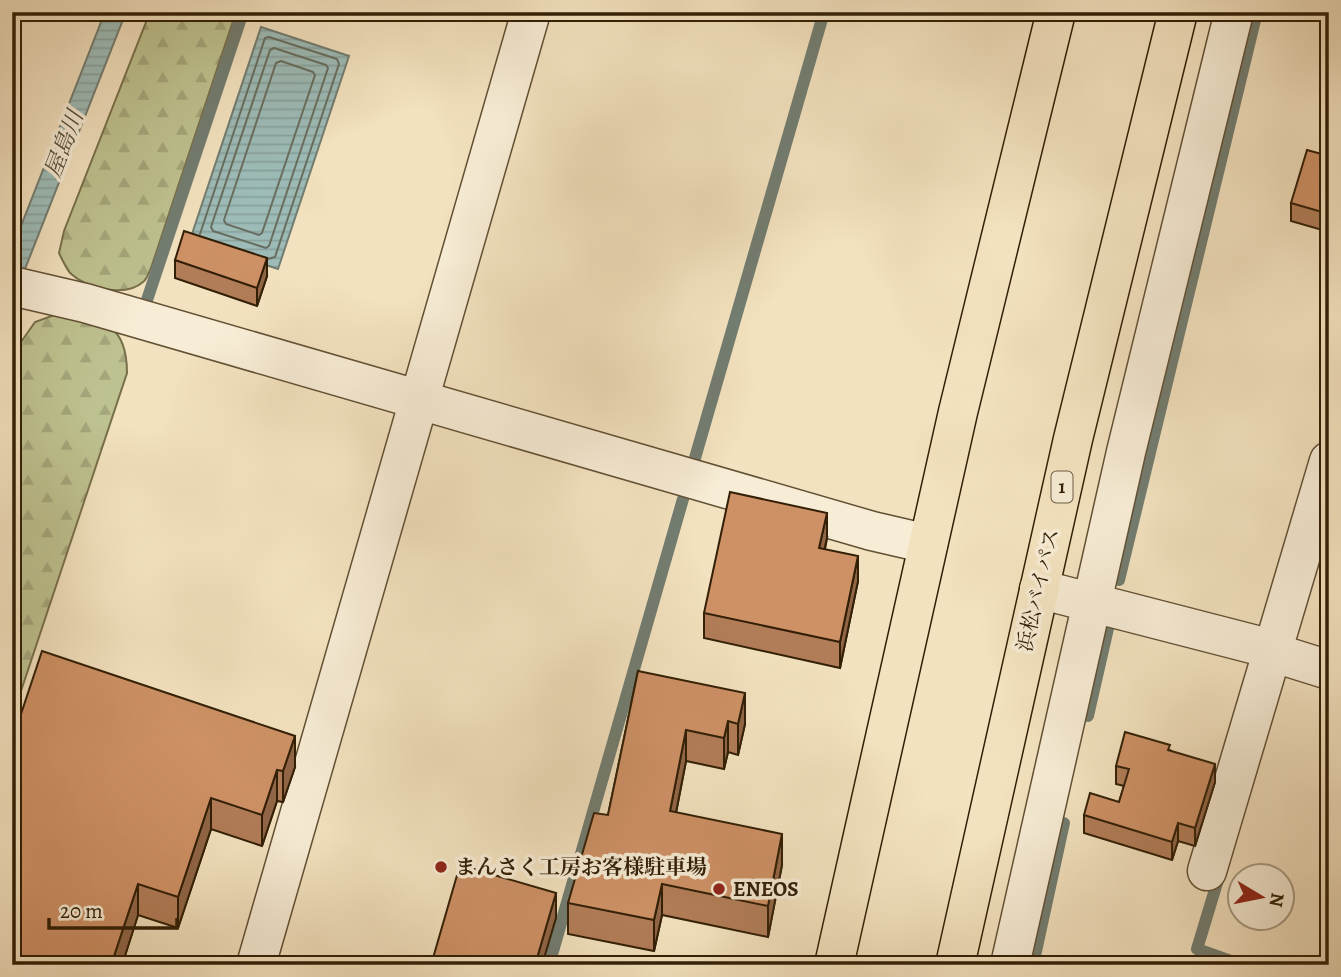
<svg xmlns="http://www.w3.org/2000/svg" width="1341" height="977" font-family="Alegreya,'Noto Serif JP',serif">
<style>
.forest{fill:url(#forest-firs);stroke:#78704b;stroke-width:2}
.water{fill:url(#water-rules);stroke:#727d71;stroke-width:2}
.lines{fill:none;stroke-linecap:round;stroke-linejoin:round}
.shore{stroke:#686e5f;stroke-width:2}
.stream{stroke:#727d71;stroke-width:12}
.minor-casing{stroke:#625034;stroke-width:41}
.trunk-casing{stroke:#321f06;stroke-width:41}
.minor{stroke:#f7ecd5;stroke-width:38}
.trunk{stroke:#f3e2bf;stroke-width:38}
.wall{fill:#b17d58;stroke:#321f06;stroke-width:2}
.shaded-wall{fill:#906647;stroke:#321f06;stroke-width:2}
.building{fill:#ce9166;stroke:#321f06;stroke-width:2}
.poi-dot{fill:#8f2418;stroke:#f7ecd5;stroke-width:2.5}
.labels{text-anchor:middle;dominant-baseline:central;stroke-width:7;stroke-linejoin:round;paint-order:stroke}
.shield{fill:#f7ecd5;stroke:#6d5c44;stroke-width:2}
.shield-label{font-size:19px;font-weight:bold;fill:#321f06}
.street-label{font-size:21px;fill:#321f06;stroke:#f7ecd5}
.poi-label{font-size:21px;font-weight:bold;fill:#321f06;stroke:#f7ecd5;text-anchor:start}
.water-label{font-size:23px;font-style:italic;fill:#524e3b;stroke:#f7ecd5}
</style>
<defs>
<pattern id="forest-firs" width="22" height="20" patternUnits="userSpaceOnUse" patternTransform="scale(1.75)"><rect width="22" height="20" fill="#bec290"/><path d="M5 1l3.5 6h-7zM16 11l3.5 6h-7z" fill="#a4a67b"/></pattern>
<pattern id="water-rules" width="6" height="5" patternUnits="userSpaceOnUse" patternTransform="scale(1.75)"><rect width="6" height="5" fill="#9dbcb8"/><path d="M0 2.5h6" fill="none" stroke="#88a19d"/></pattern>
</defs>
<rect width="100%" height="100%" fill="#f3e2bf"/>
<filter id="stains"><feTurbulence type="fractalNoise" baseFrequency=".00286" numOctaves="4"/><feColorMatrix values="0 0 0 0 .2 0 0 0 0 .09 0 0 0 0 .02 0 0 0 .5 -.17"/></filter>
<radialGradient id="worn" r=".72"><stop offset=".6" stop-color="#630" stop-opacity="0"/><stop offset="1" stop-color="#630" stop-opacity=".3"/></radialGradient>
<!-- forest -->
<g class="forest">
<path d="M 150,12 L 236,12 L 151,268 C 149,272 147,279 143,282 C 125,298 86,288 70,273 C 66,268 62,259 59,253 L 64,231 Z"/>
<path d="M 57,314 C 101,320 127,321 127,373 L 12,718 L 12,363 L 19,345 L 35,322 Z"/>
</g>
<!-- water -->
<g class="water">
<polygon points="105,12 126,12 12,302 12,249"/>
<polygon points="261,27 349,56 278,269 190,240"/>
</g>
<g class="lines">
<!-- shore -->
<g class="shore">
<polygon points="274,48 326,65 328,68 269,246 266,248 213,231 211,227 270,50"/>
<polygon points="281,61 313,72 315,75 262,233 259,235 226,224 224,220 276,63"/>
<polyline points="200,234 265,38 269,37 337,59 339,64 275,257 268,259"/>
</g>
<!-- stream -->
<g class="stream">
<polyline points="146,303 243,12"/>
<polyline points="693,465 824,12"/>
<polyline points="1119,580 1257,12"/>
<polyline points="1088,716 1109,624"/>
<polyline points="1220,873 1197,949 1242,965"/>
<polyline points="549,965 683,499"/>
<polyline points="1033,965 1064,823"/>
</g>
<defs>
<g id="minor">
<polyline points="12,286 85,303 872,531 928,544"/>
<polyline points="1039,589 1264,647 1281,655 1329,670"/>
<polyline points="1207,871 1329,461"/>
<polyline points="256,965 531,12"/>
<polyline points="1010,965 1126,452 1234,12"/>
</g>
<g id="trunk">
<polyline points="834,965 958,412 1056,12"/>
<polyline points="955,965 1073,439 1178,12"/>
</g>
</defs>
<!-- minor casing -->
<use href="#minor" class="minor-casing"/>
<!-- trunk casing -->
<use href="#trunk" class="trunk-casing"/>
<!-- minor -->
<use href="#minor" class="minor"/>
<!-- trunk -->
<use href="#trunk" class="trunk"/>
</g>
<!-- wall -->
<g class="wall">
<polygon points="1329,156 1329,232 1291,221 1291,203"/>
<polygon points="175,260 267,276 257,306 175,278"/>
<polygon points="827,538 825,549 858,581 840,668 704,638 704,613"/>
<polygon points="638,671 745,724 738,755 728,752 724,769 686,761 676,813 782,865 768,937 662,915 654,951 568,934 568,903 608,815"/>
<polygon points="12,741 295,767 283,802 277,801 262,846 211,829 178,928 138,915 122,965 12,965"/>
<polygon points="1170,750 1215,782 1195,846 1178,841 1172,860 1084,833 1084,815 1119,802 1124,786 1116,784 1116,766"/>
</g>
<!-- shaded-wall -->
<g class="shaded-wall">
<polygon points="267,258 267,276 257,306 257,288"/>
<polygon points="827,513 827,538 819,573 819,548"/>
<polygon points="858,556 858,581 840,668 840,642"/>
<polygon points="745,693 745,724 738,755 738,724"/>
<polygon points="728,721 728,752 724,769 724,738"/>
<polygon points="686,730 686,761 670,843 670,811"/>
<polygon points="295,736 295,767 283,802 283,771"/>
<polygon points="1215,764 1215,782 1195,846 1195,828"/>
<polygon points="277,770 277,801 262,846 262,815"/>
<polygon points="211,798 211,829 178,928 178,897"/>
<polygon points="1178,823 1178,841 1172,860 1172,842"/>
<polygon points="782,834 782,865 768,937 768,906"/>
<polygon points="138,884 138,915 122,965 111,965"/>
<polygon points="662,884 662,915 654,951 654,920"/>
<polygon points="556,893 556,918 542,965 535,965"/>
</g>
<!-- building -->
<g class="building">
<polygon points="1307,150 1329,156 1329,214 1291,203"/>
<polygon points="184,231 267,258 257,288 175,260"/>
<polygon points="730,492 827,513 819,548 858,556 840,642 704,613"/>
<polygon points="42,651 295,736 283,771 277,770 262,815 211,798 178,897 138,884 111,965 12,965 12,741"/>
<polygon points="638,671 745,693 738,724 728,721 724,738 686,730 670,811 782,834 768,906 662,884 654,920 568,903 594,813 608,815"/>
<polygon points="1125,732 1170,745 1168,750 1215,764 1195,828 1178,823 1172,842 1084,815 1090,793 1119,802 1129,769 1116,766"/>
<polygon points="460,865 556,893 535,965 431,965"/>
<polygon points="1206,957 1227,965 1203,965"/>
</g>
<!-- markers -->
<g class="poi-dot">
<circle cx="441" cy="867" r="7"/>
<circle cx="719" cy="889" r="7"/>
</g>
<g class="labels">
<!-- shield labels -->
<rect class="shield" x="1051.5" y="471.5" width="21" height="31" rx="5"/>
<g class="shield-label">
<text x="1062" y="487">1</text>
</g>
<!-- street labels -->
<g class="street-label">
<text transform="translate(1038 590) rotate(-77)">浜松バイパス</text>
</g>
<!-- poi labels -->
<g class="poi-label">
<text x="455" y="867">まんさく工房お客様駐車場</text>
<text x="733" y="889">ENEOS</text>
</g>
<!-- water labels -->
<g class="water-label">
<text transform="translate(64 144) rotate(-69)">屋島川</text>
</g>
</g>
<!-- margin -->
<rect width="1341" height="977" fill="none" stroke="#f3e2bf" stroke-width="42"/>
<rect x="14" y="14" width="1313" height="949" fill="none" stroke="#321f06" stroke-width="3.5"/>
<rect x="21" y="21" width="1299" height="935" fill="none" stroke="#321f06" stroke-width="2"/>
<!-- north arrow -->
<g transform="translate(1261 897) rotate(100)"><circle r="33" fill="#f7ecd5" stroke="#a89a82" stroke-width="2"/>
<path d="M0-5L12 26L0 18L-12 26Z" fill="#8f2418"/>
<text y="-10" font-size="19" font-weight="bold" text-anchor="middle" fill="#321f06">N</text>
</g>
<!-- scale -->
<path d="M49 918v10h128v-10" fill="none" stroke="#321f06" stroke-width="3.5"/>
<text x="60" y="918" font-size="21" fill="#321f06" stroke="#f7ecd5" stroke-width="5" paint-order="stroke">20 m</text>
<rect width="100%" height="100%" filter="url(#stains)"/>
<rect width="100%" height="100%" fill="url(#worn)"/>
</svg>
